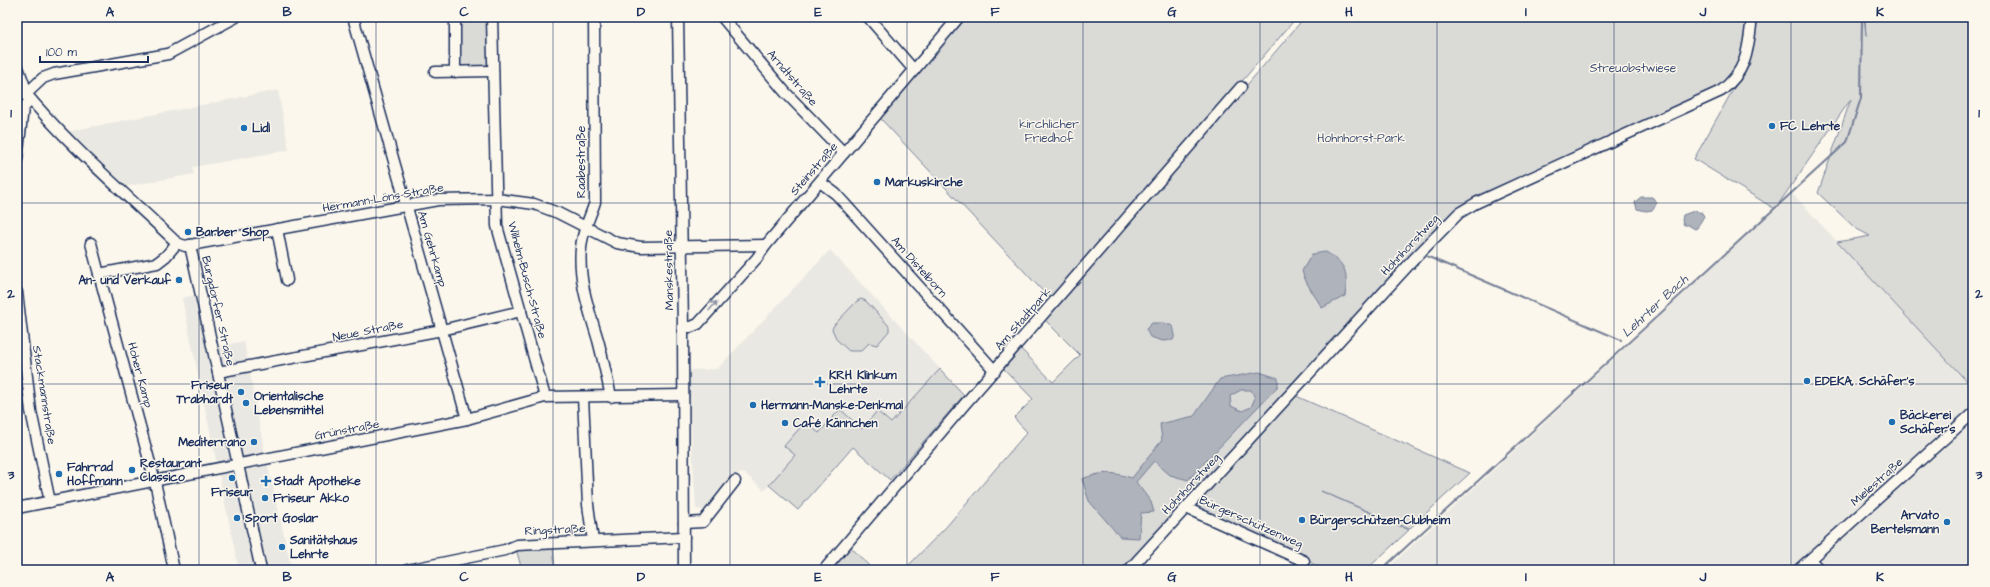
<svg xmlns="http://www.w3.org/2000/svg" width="1990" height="587" font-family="'Architects Daughter',sans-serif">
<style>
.built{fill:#eae8e2}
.green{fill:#dadad7;stroke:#7a849a}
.water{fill:#afb3bb;stroke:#747e96;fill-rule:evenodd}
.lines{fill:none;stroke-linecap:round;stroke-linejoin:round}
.stream{stroke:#747e96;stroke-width:2}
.minor-casing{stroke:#1b2f5e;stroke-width:13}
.major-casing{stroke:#1b2f5e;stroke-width:16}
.minor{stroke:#fbf7ec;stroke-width:10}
.major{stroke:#fbf7ec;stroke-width:13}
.rail-casing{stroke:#1b2f5e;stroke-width:3.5}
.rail{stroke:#fbf7ec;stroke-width:2;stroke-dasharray:6;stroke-linecap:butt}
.oneway{stroke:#8b93a5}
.grid{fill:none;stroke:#1b2f5e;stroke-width:1;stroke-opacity:0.55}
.poi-dot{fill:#1f6fb2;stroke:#fbf7ec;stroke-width:1.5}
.labels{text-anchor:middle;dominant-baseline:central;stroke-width:3;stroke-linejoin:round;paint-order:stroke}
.park-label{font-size:12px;fill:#415176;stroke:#fbf7ec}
.street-label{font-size:12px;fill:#1b2f5e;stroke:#fbf7ec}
.poi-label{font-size:12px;font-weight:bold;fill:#1b2f5e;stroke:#fbf7ec;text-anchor:start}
.water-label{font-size:13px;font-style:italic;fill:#47577a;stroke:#fbf7ec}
.neatline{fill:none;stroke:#1b2f5e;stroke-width:1.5}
.grid-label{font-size:13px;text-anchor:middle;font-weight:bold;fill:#1b2f5e}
</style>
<rect width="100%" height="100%" fill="#fbf7ec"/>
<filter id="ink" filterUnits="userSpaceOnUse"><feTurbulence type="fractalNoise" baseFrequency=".025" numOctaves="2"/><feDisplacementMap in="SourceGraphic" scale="8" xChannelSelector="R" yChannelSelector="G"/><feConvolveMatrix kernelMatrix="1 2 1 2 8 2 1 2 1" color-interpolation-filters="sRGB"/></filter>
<g filter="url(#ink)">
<!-- built -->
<g class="built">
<polygon points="278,90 289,150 193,167 194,174 123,187 65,132"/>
<polygon points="1792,193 1973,388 1973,570 1826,570 1816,559 1804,570 1397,570 1392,564"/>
<polygon points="830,250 964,395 890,480 853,447 798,510 770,485 764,490 744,473 737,474 706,510 696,509 687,370 717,369"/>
<polygon points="199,294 211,348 244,341 263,444 292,570 239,570 182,298"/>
</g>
<!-- green -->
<g class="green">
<polygon points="967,17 1297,17 1053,302 880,118"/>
<polygon points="1305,17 1750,17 1746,42 1731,80 1706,95 1463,207 1131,570 904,570 946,527 1027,432 1014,418 1033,399 1004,369 1021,349 1053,382 1080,355 1045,320 1053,311 1052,309 1059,303 1060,304"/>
<polygon points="1757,17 1864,17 1866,36 1865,17 1973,17 1973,388 1837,242 1870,236 1855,228 1818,193 1851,99 1775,209 1694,159 1748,63"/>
<polygon points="457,19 489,19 490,69 458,70"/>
<polygon points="861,299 866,301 889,326 889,331 877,345 869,343 861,351 849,351 837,340 832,329 834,325 857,301"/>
<polygon points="940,369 964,395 890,480 853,447 798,510 769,485 795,455 784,446 805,422 819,433 840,409 862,429 877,411 891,423"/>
<polygon points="1296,396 1470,473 1409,529 1321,491 1409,530 1366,570 1327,570 1195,511 1194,508"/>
<polygon points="844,540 873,570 818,570"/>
<polygon points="553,547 555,570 522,570 516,549"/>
</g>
<!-- water -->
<g class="water">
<polygon points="1641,197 1652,197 1657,202 1653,210 1646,211 1637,209 1635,202"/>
<polygon points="1694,211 1702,213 1704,216 1697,228 1695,229 1688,225 1684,225 1682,221 1683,215"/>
<path d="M 1326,252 C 1347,265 1348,272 1345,296 L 1322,308 C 1315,295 1306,285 1302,271 L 1312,254 Z"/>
<polygon points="1152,323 1163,323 1173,326 1175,335 1173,340 1163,341 1150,337 1146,329"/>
<path d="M 1259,372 L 1278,378 L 1278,386 L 1188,480 L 1170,475 L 1154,461 L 1136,482 L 1151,502 L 1154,512 L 1141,513 L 1139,538 L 1120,537 L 1089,501 L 1082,479 C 1103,471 1112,472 1132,478 L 1162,440 L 1160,424 L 1194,416 L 1220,379 ZM 1241,390 L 1251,390 L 1255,398 L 1251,407 L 1242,411 L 1231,406 L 1230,396 Z"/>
</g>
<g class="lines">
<!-- stream -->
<g class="stream">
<polyline points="1424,255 1621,340"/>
<polyline points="1381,570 1847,142 1861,98 1862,17"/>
</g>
<defs>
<g id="minor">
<polyline points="353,17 467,419"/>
<polyline points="455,17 455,72"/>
<polyline points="492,17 497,226 545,397"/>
<path d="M 594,17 L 595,202 C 590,218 582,231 581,248 C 578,280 589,310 598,340 C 603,359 607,378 611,397"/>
<polyline points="678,17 683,327 684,570"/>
<polyline points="722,17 785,92 844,153"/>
<polyline points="868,17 914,70"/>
<polyline points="435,72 493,71"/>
<path d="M 22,89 C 68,145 125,193 177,243 L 185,246 L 438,200 L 497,199 L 534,204 L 558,213 L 617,243 L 641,247 L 766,245"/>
<polyline points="26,94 43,78 54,74 168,54 236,17"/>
<polyline points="17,160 23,108 31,100"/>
<polyline points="820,182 836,194 995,371"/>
<polyline points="277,229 287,280"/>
<polyline points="91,243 99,274"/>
<polyline points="190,245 261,570"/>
<polyline points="17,292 31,411 50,502"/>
<polyline points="683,327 691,327 698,324 757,258 766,245 959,17"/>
<polyline points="218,372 442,330 521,311"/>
<polyline points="583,397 588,505 593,541"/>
<polyline points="17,508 467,419 545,397 683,395"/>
<polyline points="1186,508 1304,561"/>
<polyline points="684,523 703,522 735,481"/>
<polyline points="1810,560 1820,570"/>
<polyline points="174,570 155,482 99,274 157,263 166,256 177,243"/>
<polyline points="407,570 505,550 517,545 684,537"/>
<polyline points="824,570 964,405 1241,87"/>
<path d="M 1129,570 L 1415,258 L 1459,213 L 1476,203 L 1721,91 C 1748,70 1748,49 1752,17"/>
<polyline points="1798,570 1973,413"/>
</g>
<polyline id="major" points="17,69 26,94"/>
</defs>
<!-- minor casing -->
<use href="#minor" class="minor-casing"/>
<!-- major casing -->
<use href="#major" class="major-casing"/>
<!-- minor -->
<use href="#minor" class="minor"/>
<!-- major -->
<use href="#major" class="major"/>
<defs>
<polyline id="rail" points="1840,568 1842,570"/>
</defs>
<!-- rail casing -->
<use href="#rail" class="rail-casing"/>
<!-- rail -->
<use href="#rail" class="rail"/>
</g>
<!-- one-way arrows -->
<defs><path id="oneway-shaft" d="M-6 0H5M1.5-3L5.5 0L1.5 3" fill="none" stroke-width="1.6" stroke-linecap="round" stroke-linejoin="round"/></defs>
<use class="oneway" href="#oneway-shaft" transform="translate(713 306) rotate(-49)"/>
</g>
<!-- grid -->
<path class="grid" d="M 199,17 L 199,570M 376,17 L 376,570M 553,17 L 553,570M 730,17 L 730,570M 907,17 L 907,570M 1083,17 L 1083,570M 1260,17 L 1260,570M 1437,17 L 1437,570M 1614,17 L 1614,570M 1791,17 L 1791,570M 17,203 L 1973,203M 17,384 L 1973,384"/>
<!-- markers -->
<g class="poi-dot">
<circle cx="1772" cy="126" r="4"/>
<circle cx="244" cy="128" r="4"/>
<circle cx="877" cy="182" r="4"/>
<circle cx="188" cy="232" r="4"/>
<circle cx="179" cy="280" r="4"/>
<circle cx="1807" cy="381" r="4"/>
<path d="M818 376h4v4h4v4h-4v4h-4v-4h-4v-4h4z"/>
<circle cx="241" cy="392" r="4"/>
<circle cx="246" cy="403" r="4"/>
<circle cx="753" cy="405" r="4"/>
<circle cx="1892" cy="422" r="4"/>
<circle cx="785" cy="423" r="4"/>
<circle cx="254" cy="442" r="4"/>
<circle cx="132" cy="470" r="4"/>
<circle cx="59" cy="474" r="4"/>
<circle cx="232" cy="478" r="4"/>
<path d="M264 475h4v4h4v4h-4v4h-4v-4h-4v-4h4z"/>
<circle cx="265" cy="498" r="4"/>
<circle cx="237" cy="518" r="4"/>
<circle cx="1302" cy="520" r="4"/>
<circle cx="1947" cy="522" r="4"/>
<circle cx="282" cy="547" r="4"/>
</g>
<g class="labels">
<!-- park labels -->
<g class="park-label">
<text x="1633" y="68">Streuobstwiese</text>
<text x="1049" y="124">kirchlicher<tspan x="1049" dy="14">Friedhof</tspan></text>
<text x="1361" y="138">Hohnhorst-Park</text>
</g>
<!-- street labels -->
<g class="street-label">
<text transform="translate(792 78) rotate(49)">Arndtstraße</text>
<text transform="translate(581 162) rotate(-90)">Raabestraße</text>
<text transform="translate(814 169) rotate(-49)">Steinstraße</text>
<text transform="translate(383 198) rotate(-10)">Hermann-Löns-Straße</text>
<text transform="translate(1410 245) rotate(-47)">Hohnhorstweg</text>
<text transform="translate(432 249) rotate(74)">Am Gehrkamp</text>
<text transform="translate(919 267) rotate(48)">Am Distelborn</text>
<text transform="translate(669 270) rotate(-91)">Manskestraße</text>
<text transform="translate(527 280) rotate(75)">Wilhelm-Busch-Straße</text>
<text transform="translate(218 311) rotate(77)">Burgdorfer Straße</text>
<text transform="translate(1023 319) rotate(-49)">Am Stadtpark</text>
<text transform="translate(368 331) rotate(-11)">Neue Straße</text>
<text transform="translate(140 375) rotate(75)">Hoher Kamp</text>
<text transform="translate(44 395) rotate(81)">Stackmannstraße</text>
<text transform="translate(347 430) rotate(-11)">Grünstraße</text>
<text transform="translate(1877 482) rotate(-42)">Mielestraße</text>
<text transform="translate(1191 484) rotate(-47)">Hohnhorstweg</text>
<text transform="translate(1251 522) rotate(24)">Bürgerschützenweg</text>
<text transform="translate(555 530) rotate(-3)">Ringstraße</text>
</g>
<!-- poi labels -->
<g class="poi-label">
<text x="1780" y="126">FC Lehrte</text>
<text x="252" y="128">Lidl</text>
<text x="885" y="182">Markuskirche</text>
<text x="196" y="232">Barber Shop</text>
<text x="171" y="280" text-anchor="end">An- und Verkauf</text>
<text x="829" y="375">KRH Klinkum<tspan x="829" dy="14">Lehrte</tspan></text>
<text x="1815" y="381">EDEKA, Schäfer's</text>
<text x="233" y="385" text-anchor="end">Friseur<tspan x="233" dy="14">Trabhardt</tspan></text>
<text x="254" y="396">Orientalische<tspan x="254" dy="14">Lebensmittel</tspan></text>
<text x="761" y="405">Hermann-Manske-Denkmal</text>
<text x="1900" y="415">Bäckerei<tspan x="1900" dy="14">Schäfer's</tspan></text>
<text x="793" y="423">Café Kännchen</text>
<text x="246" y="442" text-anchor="end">Mediterrano</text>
<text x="140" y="463">Restaurant<tspan x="140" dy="14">Classico</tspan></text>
<text x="67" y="467">Fahrrad<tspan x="67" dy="14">Hoffmann</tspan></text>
<text x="274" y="481">Stadt Apotheke</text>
<text x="232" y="492" text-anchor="middle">Friseur</text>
<text x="273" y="498">Friseur Akko</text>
<text x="1939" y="515" text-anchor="end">Arvato<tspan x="1939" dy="14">Bertelsmann</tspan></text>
<text x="245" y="518">Sport Goslar</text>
<text x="1310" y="520">Bürgerschützen-Clubheim</text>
<text x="290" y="540">Sanitätshaus<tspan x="290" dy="14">Lehrte</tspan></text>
</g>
<!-- water labels -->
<g class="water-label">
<text transform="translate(1655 306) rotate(-43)">Lehrter Bach</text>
</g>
</g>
<!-- margin -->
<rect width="1990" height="587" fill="none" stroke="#fbf7ec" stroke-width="44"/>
<!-- scale -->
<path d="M40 56v6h108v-6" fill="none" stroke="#1b2f5e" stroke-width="2"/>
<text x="46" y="56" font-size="12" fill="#1b2f5e" stroke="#fbf7ec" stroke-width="3" paint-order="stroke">100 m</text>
<rect x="22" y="22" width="1946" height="543" class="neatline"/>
<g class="grid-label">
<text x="110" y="16">A</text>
<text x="287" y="16">B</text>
<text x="464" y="16">C</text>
<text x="641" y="16">D</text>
<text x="818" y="16">E</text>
<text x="995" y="16">F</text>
<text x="1172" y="16">G</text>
<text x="1349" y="16">H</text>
<text x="1526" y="16">I</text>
<text x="1703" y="16">J</text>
<text x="1880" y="16">K</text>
<text x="11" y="117">1</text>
<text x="1979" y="117">1</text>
<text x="11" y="298">2</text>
<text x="1979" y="298">2</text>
<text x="11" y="479">3</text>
<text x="1979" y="479">3</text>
<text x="110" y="581">A</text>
<text x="287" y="581">B</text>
<text x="464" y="581">C</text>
<text x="641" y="581">D</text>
<text x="818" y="581">E</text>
<text x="995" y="581">F</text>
<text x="1172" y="581">G</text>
<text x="1349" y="581">H</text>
<text x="1526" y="581">I</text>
<text x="1703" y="581">J</text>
<text x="1880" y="581">K</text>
</g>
</svg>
